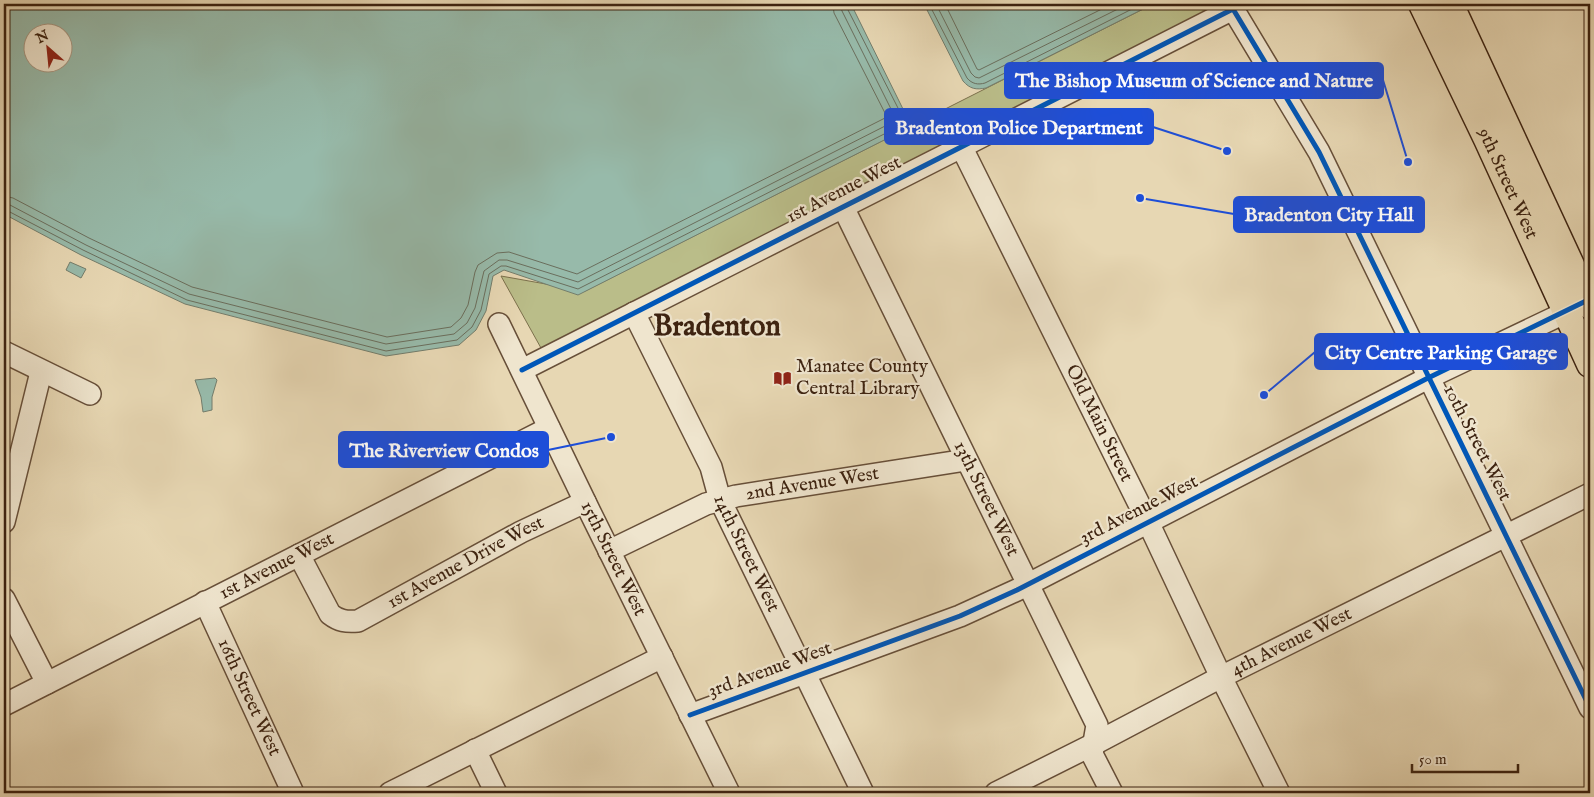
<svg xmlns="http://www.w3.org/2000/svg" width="1594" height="797" font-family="'IM FELL English',serif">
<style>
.green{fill:#babd89;stroke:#7b704c}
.water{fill:#97baaa;stroke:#737d6c;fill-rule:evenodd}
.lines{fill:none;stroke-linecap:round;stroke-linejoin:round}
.shore{stroke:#6a6e5d;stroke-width:1}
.minor-casing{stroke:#674f39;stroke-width:24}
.major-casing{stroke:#3c2210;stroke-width:29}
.minor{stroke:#efe5ce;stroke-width:21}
.major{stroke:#e7d7b3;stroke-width:26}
.cycleway-casing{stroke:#efe5ce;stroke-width:8}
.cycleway{stroke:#0057b8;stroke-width:5}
.labels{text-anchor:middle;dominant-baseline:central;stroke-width:4.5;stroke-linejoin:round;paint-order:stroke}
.street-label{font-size:19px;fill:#3c2210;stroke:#efe5ce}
.poi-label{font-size:19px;fill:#3c2210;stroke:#efe5ce;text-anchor:start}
.town-label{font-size:29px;font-weight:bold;fill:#3c2210;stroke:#efe5ce}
.leader{fill:none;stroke:#1d4ed8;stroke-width:2}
.callout-dot{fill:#1d4ed8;stroke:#efe5ce;stroke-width:2}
.callout{fill:#1d4ed8;stroke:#1d4ed8;stroke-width:2}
.callout-label{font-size:20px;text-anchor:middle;font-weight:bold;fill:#fff}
</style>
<rect width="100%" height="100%" fill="#e7d7b3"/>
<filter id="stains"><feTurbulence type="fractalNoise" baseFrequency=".004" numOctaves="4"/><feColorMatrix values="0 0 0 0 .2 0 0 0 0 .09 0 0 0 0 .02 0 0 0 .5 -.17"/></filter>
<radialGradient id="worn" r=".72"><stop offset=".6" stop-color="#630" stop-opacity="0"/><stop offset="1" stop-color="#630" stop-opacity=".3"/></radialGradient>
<!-- green -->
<polygon class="green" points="1153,4 1191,4 1203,10 1217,4 1230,4 546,357 501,276 585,291"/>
<!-- water -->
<g class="water">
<path d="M 4,4 L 851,4 L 903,109 L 905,120 L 900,132 L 578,295 L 504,270 L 493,276 L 486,311 L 476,330 L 459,345 L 386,356 L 185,304 L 81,255 L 4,214 ZM 32,32 L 62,32 L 62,62 L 32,62 Z"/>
<path d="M 924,4 L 1153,4 L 986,88 C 976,90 970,89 963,81 Z"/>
<polygon points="70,262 86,269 81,278 66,270"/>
<polygon points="215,378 217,380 212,397 212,410 203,412 201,397 195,380"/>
</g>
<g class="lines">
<!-- shore -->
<g class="shore">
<path d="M 929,4 L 967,78 C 972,84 978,85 985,83 L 1142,4"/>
<polyline points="936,4 971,73 975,77 979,78 1128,4"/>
<polyline points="945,4 977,69 979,70 1112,4"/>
<polyline points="4,196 13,198 89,238 192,287 387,337 451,327 461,318 468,305 475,272 478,265 497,253 509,252 577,274 885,118 886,115 834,13 833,4"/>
<polyline points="4,204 10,205 86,245 189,294 386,344 454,334 467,323 475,308 484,271 499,260 507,260 578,282 891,123 894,118 893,113 842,11 840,4"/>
<polyline points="4,210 8,211 83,250 187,300 386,351 457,340 472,327 481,310 489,274 501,266 506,266 578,289 896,128 900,119 899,110 847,8 847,4"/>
</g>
<defs>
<g id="minor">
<path id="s1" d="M 956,136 L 1148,522 L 1221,677 L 1279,793"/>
<path id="s2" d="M 843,207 L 1097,725 L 1092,754 L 1112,793"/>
<path id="s3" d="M 634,313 L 711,467 L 720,500 L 863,793"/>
<path id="s4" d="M 499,324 L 590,512 L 729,793"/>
<polyline points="4,352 90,394"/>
<polyline points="522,370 1233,9 1319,152 1590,708"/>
<polyline points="4,522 41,372"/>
<path id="s5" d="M 609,551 L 706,504 L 736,496 L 966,460"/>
<path id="s6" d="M 299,555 L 330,614 C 339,621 346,622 358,621 L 521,532 L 585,502"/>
<polyline points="4,599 47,683"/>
<path id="s7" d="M 205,602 L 293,793"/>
<path id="s8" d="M 4,705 L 549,428"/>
<polyline points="690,715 960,616 1017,590 1428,378 1579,306"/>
<polyline points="475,750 496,793"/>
<polyline points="390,793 662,657"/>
<path id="s9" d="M 996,793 L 1094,744 L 1221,677 L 1590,494"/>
</g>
<g id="major">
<path id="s10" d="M 1422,4 L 1487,139 L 1590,364"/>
<polyline points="1450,4 1590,306"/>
</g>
</defs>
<!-- minor casing -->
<use href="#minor" class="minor-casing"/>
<!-- major casing -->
<use href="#major" class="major-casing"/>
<!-- minor -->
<use href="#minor" class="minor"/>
<!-- major -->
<use href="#major" class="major"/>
<defs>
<g id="cycleway">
<polyline points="522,370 1233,9 1319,152 1590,708"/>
<polyline points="690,715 960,616 1017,590 1428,378 1590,299"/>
</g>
</defs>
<!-- cycleway casing -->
<use href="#cycleway" class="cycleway-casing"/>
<!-- cycleway -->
<use href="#cycleway" class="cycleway"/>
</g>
<!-- icons -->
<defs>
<symbol id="library-bare" viewBox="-9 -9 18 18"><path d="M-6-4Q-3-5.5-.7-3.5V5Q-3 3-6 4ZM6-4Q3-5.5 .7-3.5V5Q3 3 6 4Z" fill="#8f2418" stroke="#efe5ce" stroke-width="2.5" paint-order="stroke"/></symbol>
</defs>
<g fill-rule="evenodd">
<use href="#library-bare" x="770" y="366" width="25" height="25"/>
</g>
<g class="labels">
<!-- street labels -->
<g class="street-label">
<text stroke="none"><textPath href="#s10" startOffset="199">9th Street West</textPath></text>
<text transform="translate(844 190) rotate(-27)">1st Avenue West</text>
<text stroke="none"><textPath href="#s1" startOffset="321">Old Main Street</textPath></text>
<text transform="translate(1477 443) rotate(63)">10th Street West</text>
<text stroke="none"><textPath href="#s5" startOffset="216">2nd Avenue West</textPath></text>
<text stroke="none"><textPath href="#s2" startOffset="325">13th Street West</textPath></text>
<text transform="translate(1139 510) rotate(-27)">3rd Avenue West</text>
<text stroke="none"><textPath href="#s3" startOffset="266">14th Street West</textPath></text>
<text stroke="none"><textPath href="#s4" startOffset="261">15th Street West</textPath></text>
<text stroke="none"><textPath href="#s6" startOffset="219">1st Avenue Drive West</textPath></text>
<text stroke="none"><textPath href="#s8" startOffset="306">1st Avenue West</textPath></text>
<text stroke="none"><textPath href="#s9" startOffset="332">4th Avenue West</textPath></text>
<text transform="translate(770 670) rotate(-20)">3rd Avenue West</text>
<text stroke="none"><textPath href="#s7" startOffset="105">16th Street West</textPath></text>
</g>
<!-- poi labels -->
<g class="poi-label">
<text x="796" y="367">Manatee County<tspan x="796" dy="22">Central Library</tspan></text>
</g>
<!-- town labels -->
<g class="town-label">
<text x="717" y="327">Bradenton</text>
</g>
</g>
<!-- callouts -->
<path class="leader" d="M1408 162L1383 80M1227 151L1153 127M1140 198L1234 214M1264 395L1315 352M611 437L548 450"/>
<g class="callout-dot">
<circle cx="1408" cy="162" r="5"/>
<circle cx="1227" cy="151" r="5"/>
<circle cx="1140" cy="198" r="5"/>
<circle cx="1264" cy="395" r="5"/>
<circle cx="611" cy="437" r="5"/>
</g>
<g class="callout">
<rect x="1005" y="63" width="378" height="35" rx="5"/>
<rect x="885" y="109" width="268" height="35" rx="5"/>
<rect x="1234" y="197" width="190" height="35" rx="5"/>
<rect x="1315" y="334" width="252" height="35" rx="5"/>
<rect x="339" y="432" width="209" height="35" rx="5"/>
</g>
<g class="callout-label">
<text x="1194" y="87">The Bishop Museum of Science and Nature</text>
<text x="1019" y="134">Bradenton Police Department</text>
<text x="1329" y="221">Bradenton City Hall</text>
<text x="1441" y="359">City Centre Parking Garage</text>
<text x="444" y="457">The Riverview Condos</text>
</g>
<!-- margin -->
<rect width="1594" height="797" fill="none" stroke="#e7d7b3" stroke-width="20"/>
<rect x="5" y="5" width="1584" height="787" fill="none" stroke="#3c2210" stroke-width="2.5"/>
<rect x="10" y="10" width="1574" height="777" fill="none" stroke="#3c2210"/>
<!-- north arrow -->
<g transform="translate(48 48) rotate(333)"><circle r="24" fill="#efe5ce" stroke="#a79782"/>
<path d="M0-4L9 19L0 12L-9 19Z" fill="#8f2418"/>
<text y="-8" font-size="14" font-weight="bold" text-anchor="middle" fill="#3c2210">N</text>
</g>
<!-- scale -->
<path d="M1412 764v8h106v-8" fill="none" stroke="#3c2210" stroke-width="2.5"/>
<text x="1419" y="764" font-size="15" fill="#3c2210" stroke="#efe5ce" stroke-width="4" paint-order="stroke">50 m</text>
<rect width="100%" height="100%" filter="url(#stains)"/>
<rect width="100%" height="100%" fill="url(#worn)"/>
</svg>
